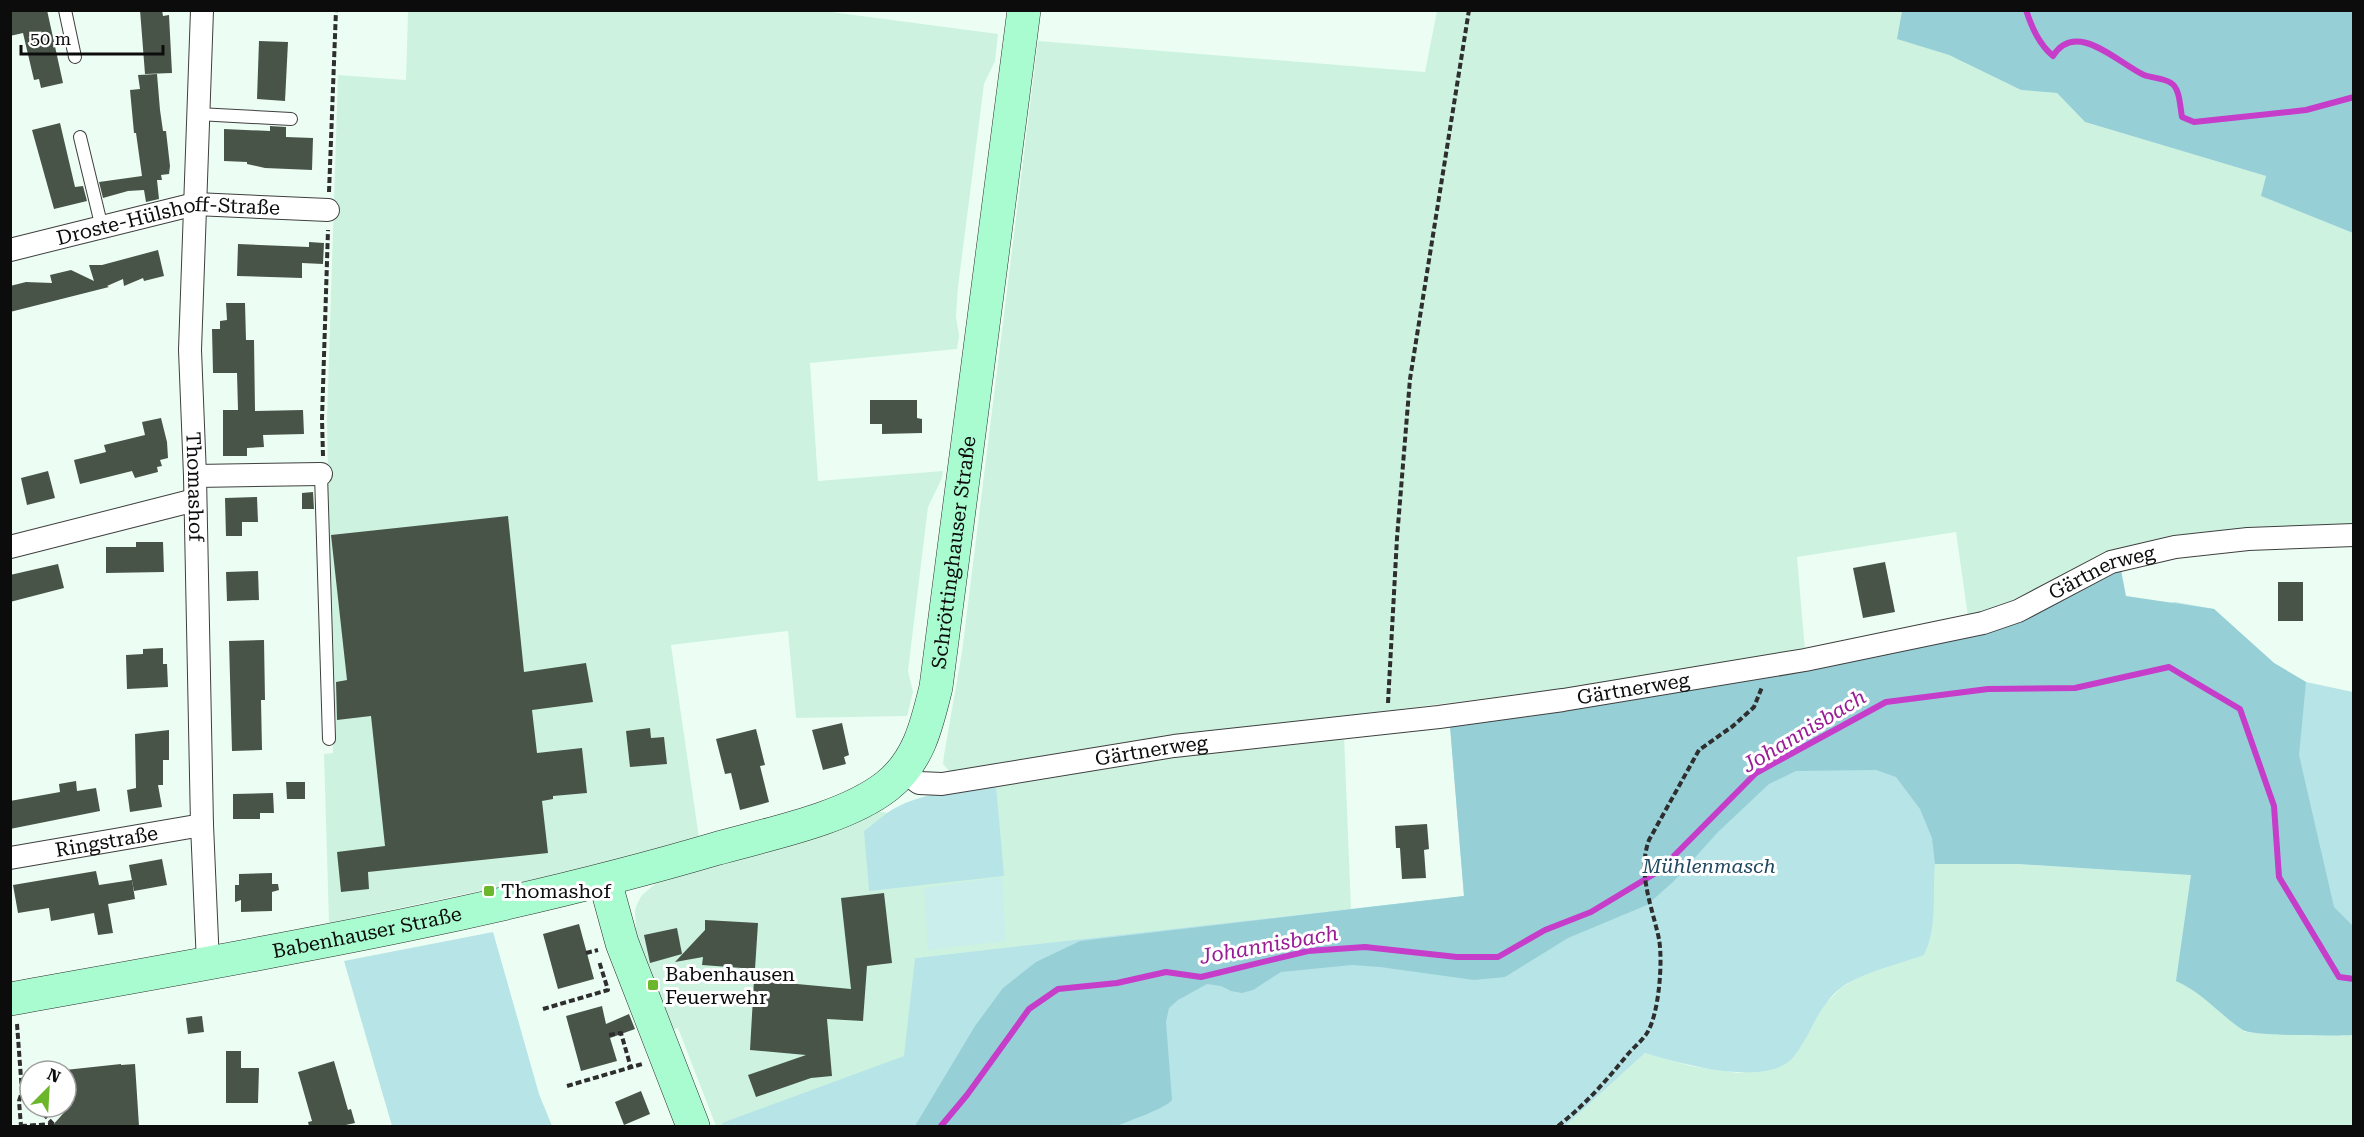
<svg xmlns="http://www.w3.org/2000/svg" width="2364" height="1137" font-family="'Roboto Serif',serif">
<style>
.farmland{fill:#cdf3e0}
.green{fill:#b7e4e7}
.forest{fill:#97cfd7}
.pitch{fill:#c9eeec}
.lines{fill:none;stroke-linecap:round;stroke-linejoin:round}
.stream{stroke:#c53dc8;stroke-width:6}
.building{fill:#495449}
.lane-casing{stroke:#3f3f3f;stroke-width:14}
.street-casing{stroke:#3f3f3f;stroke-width:24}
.secondary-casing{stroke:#2e2e2e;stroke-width:34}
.path{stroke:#2e2e2e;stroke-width:4;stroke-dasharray:6 3;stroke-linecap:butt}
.lane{stroke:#fff;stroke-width:12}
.street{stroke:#fff;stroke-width:22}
.secondary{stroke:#a9fcd0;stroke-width:33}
.poi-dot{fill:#6bb62a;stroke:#fff;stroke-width:2}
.labels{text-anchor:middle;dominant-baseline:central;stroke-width:6;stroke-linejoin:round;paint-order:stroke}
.street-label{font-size:20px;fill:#0c0c0c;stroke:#fff}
.park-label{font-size:20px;font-style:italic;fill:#1f4861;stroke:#fff}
.poi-label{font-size:20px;fill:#0c0c0c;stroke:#fff;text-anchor:start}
.water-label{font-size:21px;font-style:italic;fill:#991b96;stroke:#fff}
</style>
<rect width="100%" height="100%" fill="#ecfef3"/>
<!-- farmland -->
<g class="farmland">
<polygon points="816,10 998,34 995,61 984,84 958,287 956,316 959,336 957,349 810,363 818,481 943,471 942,478 928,507 908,671 913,692 907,716 796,718 788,631 671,645 699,838 607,864 329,923 324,754 333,753 327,420 338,75 406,80 408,11"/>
<polygon points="1437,11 1902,11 1898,39 1949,55 2021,90 2057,93 2085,122 2266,176 2262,196 2353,233 2353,524 2248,528 2173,535 2113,551 2016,600 1968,617 1956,532 1797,557 1805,651 1561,689 1167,738 957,772 949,771 943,764 944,755 962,652 1038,41 1425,72"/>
<polygon points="1344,735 1351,909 915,958 915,1126 716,1126 678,1028 671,1030 636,933 635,910 638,902 642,895 661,879 843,828 862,819 872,810 888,813 864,831 1003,876 996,784 1181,755"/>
<polygon points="1935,864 2019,864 2191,875 2176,981 2192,988 2245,1032 2326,1036 2353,1035 2353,1126 1565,1126 1645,1053 1691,1066 1739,1073 1765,1070 1783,1065 1800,1048 1825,1004 1841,988 1852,981"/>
</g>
<!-- green -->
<g class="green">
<path d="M 2175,602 L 2214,609 L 2274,663 L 2306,682 L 2353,692 L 2353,1035 C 2337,1036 2252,1036 2243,1030 C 2219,1014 2202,992 2176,981 L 2191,875 L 2019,864 L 1935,864 C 1932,894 1938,926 1924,955 C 1899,964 1863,972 1842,987 C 1819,1004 1812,1033 1795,1055 C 1770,1090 1679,1063 1645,1053 L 1565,1126 L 723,1126 L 722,1123 L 904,1056 L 915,958 L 1464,896 L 1450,726 Z"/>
<path d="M 996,784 L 1004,876 L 869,891 L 864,831 C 872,825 879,819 887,813 C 918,792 961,790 996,784 Z"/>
<polygon points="493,932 539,1094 552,1126 392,1126 344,961"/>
</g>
<!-- forest -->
<g class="forest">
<polygon points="1902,11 2353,11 2353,233 2261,196 2266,176 2085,122 2057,93 2021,90 1949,55 1897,39"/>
<path d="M 2121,570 L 2126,596 L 2214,609 L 2274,663 L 2306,682 L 2299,755 L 2334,907 L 2353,926 L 2353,1035 C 2337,1036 2252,1036 2243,1030 C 2219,1014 2202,992 2176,981 L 2191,875 L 2019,864 L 1935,864 L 1932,838 L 1920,809 L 1896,777 L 1876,770 L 1796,771 L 1769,784 L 1718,832 L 1674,881 L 1647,905 L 1568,938 L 1505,977 L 1474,980 L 1380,967 L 1352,965 L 1281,972 L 1253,990 L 1242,993 L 1231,991 L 1221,986 L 1207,984 L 1178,1000 L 1169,1008 L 1166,1022 L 1172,1100 C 1165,1109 1130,1120 1117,1126 L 915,1126 L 975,1026 L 1003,988 L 1036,962 L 1080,941 L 1464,896 L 1450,726 L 2065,595 Z"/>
</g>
<!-- pitch -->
<polygon class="pitch" points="1002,877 1006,941 928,950 924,888"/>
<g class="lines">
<!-- stream -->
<g class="stream">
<path d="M 2026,10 C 2032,28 2039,44 2053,56 C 2076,19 2118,63 2144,75 C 2152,78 2164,78 2171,83 C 2180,88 2180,107 2182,117 L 2194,122 L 2306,110 L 2354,97"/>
<polyline points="941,1126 967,1095 1029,1009 1058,989 1117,983 1166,972 1201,977 1308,951 1365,947 1457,957 1498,957 1545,930 1591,912 1659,871 1756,773 1886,702 1988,689 2075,688 2169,667 2240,709 2274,806 2279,877 2339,977 2354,979"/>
</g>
</g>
<!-- building -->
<g class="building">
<polygon points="10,10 47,10 63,83 41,88 39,79 34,80 23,33 10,36"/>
<polygon points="140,10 162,10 163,16 169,15 172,73 145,74"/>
<polygon points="259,41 288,42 285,101 257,99"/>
<polygon points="157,74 160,110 163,131 166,131 170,166 169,174 161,175 162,180 157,180 159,199 146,202 144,190 128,191 103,198 99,182 142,176 136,133 134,133 130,90 140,89 138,75"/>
<polygon points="60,123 75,187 83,186 87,201 54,209 32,130"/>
<polygon points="270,126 286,127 286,137 313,138 312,170 265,168 247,164 247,162 224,161 224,129 270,131"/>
<polygon points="309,242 324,243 323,264 302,263 302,278 237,276 238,244 309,247"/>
<polygon points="158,250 164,276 144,281 143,278 124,286 123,279 107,286 109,287 10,312 10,286 26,282 52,283 50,275 71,270 94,281 89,265 102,265"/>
<polygon points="226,303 245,303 246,340 254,340 255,411 303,410 304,434 263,435 264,447 247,448 247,456 223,456 223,410 238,410 237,373 213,373 212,329 220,329 220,321 227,320"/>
<polygon points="870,400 917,400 917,418 922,419 922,433 882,434 882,424 870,424"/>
<polygon points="161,418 167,442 168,458 160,460 162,466 157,467 158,472 135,478 132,471 80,484 74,460 106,452 104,445 145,435 142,422"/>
<polygon points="48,471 55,498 27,505 21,478"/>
<polygon points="313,492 314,509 302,509 302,493"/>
<polygon points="257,497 258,522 242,522 242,536 226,536 225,498"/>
<polygon points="508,516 524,672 586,663 593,702 532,710 537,753 582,748 587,793 553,796 553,799 542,801 548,853 368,872 369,889 341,892 337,852 385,846 371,716 337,720 336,682 347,680 331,535"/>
<polygon points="136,542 163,542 164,572 106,573 106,547 136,547"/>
<polygon points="1885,562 1895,612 1863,618 1853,568"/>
<polygon points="58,564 64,588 10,602 10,575"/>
<polygon points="258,571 259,600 227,601 226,572"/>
<rect x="2278" y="582" width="25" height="39"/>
<polygon points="264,640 265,700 261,700 262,750 232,751 229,641"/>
<polygon points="163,648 163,664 167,664 168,687 127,689 126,655 143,654 143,649"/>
<polygon points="842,723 849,755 844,757 846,764 823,770 812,730"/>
<polygon points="650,728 651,738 664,737 667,764 630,767 626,731"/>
<polygon points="756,729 765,765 760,766 769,802 740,810 731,773 725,774 716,739"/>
<polygon points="169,730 169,760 163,760 163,785 158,785 162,807 130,812 127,790 136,788 135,734"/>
<polygon points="76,781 77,791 96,788 100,811 10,829 10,801 60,792 59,784"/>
<polygon points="286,782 305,782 305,799 287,799"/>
<polygon points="273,793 274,813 260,813 260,819 233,819 233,794"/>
<polygon points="1427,824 1429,849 1424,850 1426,878 1402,879 1400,848 1396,848 1395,826"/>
<polygon points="162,859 167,885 134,891 129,865"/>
<polygon points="96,871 99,885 132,880 135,899 108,904 113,933 98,935 94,913 51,921 49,908 18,913 13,885"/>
<polygon points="272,873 272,884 278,884 279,890 272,892 272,911 241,912 241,900 235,902 235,885 239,885 239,874"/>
<polygon points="884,893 892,963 867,966 863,1021 827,1019 832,1076 811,1078 756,1097 748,1075 806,1055 750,1050 754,980 851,989 841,898"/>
<polygon points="705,920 758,923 755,969 702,965 703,957 675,962 705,930"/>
<polygon points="579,924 594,979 558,989 543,934"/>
<polygon points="677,928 682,954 650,963 644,935"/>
<polygon points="602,1006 606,1024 629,1014 635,1029 610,1038 617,1061 581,1071 566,1016"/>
<polygon points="202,1016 204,1032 188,1034 186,1018"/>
<polygon points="226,1051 241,1051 241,1068 259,1068 258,1103 226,1103"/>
<polygon points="334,1061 348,1110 351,1109 355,1123 341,1126 309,1126 308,1122 312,1121 298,1072"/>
<polygon points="121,1064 121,1065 135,1064 139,1126 52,1126 69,1107 65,1070"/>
<polygon points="641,1091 650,1114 624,1125 615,1102"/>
</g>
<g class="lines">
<defs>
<g id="lane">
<polyline points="65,10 75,57"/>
<polyline points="198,114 291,119"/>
<polyline points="80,137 102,228"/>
<polyline points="321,474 329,739"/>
</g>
<g id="street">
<path id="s1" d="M 202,10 L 190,350 L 195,476 L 202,825 L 208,964"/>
<path id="s2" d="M 10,250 L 195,204 L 328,210"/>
<polyline points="195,476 321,474"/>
<polyline points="10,547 195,500"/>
<path id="s3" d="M 903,771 L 919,783 L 942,784 L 1174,746 L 1439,717 L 1563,700 L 1805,660 L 1983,623 L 2018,611 L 2111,562 L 2175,547 L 2248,539 L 2354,535"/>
<path id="s4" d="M 10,858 L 202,825"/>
</g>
<g id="secondary">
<polyline points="605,881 622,943 693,1126"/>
<path id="s5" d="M 10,999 C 247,956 484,917 715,849 C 768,834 845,819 887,786 C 919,761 927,724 936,687 L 1024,10"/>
</g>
</defs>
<!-- lane casing -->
<use href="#lane" class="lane-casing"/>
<!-- street casing -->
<use href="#street" class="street-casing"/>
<!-- secondary casing -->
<use href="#secondary" class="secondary-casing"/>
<!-- path -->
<g class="path">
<polyline points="329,192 336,10"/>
<polyline points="323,456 322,419 328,230"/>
<polyline points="1388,703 1397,538 1410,379 1469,10"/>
<polyline points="586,953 598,950"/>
<polyline points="543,1009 608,990 599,961"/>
<polyline points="17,1024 22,1092 30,1100"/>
<polyline points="609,1035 621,1033 631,1068"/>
<polyline points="567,1086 642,1064"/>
<polyline points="37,1107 53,1124"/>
<polyline points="19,1126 21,1126 19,1101 22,1092"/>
<polyline points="21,1126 54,1124"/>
<path d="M 1558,1126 C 1586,1104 1606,1081 1628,1054 C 1634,1047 1642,1041 1647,1033 C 1659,1014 1663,962 1659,939 C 1652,906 1637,873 1649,840 L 1699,750 L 1733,726 L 1754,707 L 1762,687"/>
</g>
<!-- lane -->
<use href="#lane" class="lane"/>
<!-- street -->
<use href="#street" class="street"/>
<!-- secondary -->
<use href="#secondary" class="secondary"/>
</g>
<!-- markers -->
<g class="poi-dot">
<rect x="483" y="885" width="12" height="12" rx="3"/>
<rect x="647" y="979" width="12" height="12" rx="3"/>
</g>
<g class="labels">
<!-- street labels -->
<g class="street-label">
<text stroke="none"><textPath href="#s2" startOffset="162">Droste-Hülshoff-Straße</textPath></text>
<text stroke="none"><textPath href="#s1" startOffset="477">Thomashof</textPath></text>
<text stroke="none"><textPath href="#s5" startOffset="1154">Schröttinghauser Straße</textPath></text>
<text stroke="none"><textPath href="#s3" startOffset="1227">Gärtnerweg</textPath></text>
<text stroke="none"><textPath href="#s3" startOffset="741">Gärtnerweg</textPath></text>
<text stroke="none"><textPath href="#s3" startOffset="255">Gärtnerweg</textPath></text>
<text stroke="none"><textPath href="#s4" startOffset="98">Ringstraße</textPath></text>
<text stroke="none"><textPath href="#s5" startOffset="363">Babenhauser Straße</textPath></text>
</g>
<!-- park labels -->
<g class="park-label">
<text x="1709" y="866">Mühlenmasch</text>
</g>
<!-- poi labels -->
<g class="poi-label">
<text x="501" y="891">Thomashof</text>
<text x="665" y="974">Babenhausen<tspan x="665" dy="23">Feuerwehr</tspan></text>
</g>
<!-- water labels -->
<g class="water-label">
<text transform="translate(1804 731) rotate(-31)">Johannisbach</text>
<text transform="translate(1269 945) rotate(-10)">Johannisbach</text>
</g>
</g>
<!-- border -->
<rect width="2364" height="1137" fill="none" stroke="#0c0c0c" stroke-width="24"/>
<!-- north arrow -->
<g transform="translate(48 1089) rotate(24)"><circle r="28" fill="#ffffff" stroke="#9e9e9e" stroke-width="1.5"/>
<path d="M0-4.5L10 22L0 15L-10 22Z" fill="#6bb62a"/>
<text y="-9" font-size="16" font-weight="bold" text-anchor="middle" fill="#0c0c0c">N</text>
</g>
<!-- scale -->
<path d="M21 45v9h142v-9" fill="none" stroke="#0c0c0c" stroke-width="3"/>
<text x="30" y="45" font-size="18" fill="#0c0c0c" stroke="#ffffff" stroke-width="4.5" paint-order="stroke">50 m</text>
</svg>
